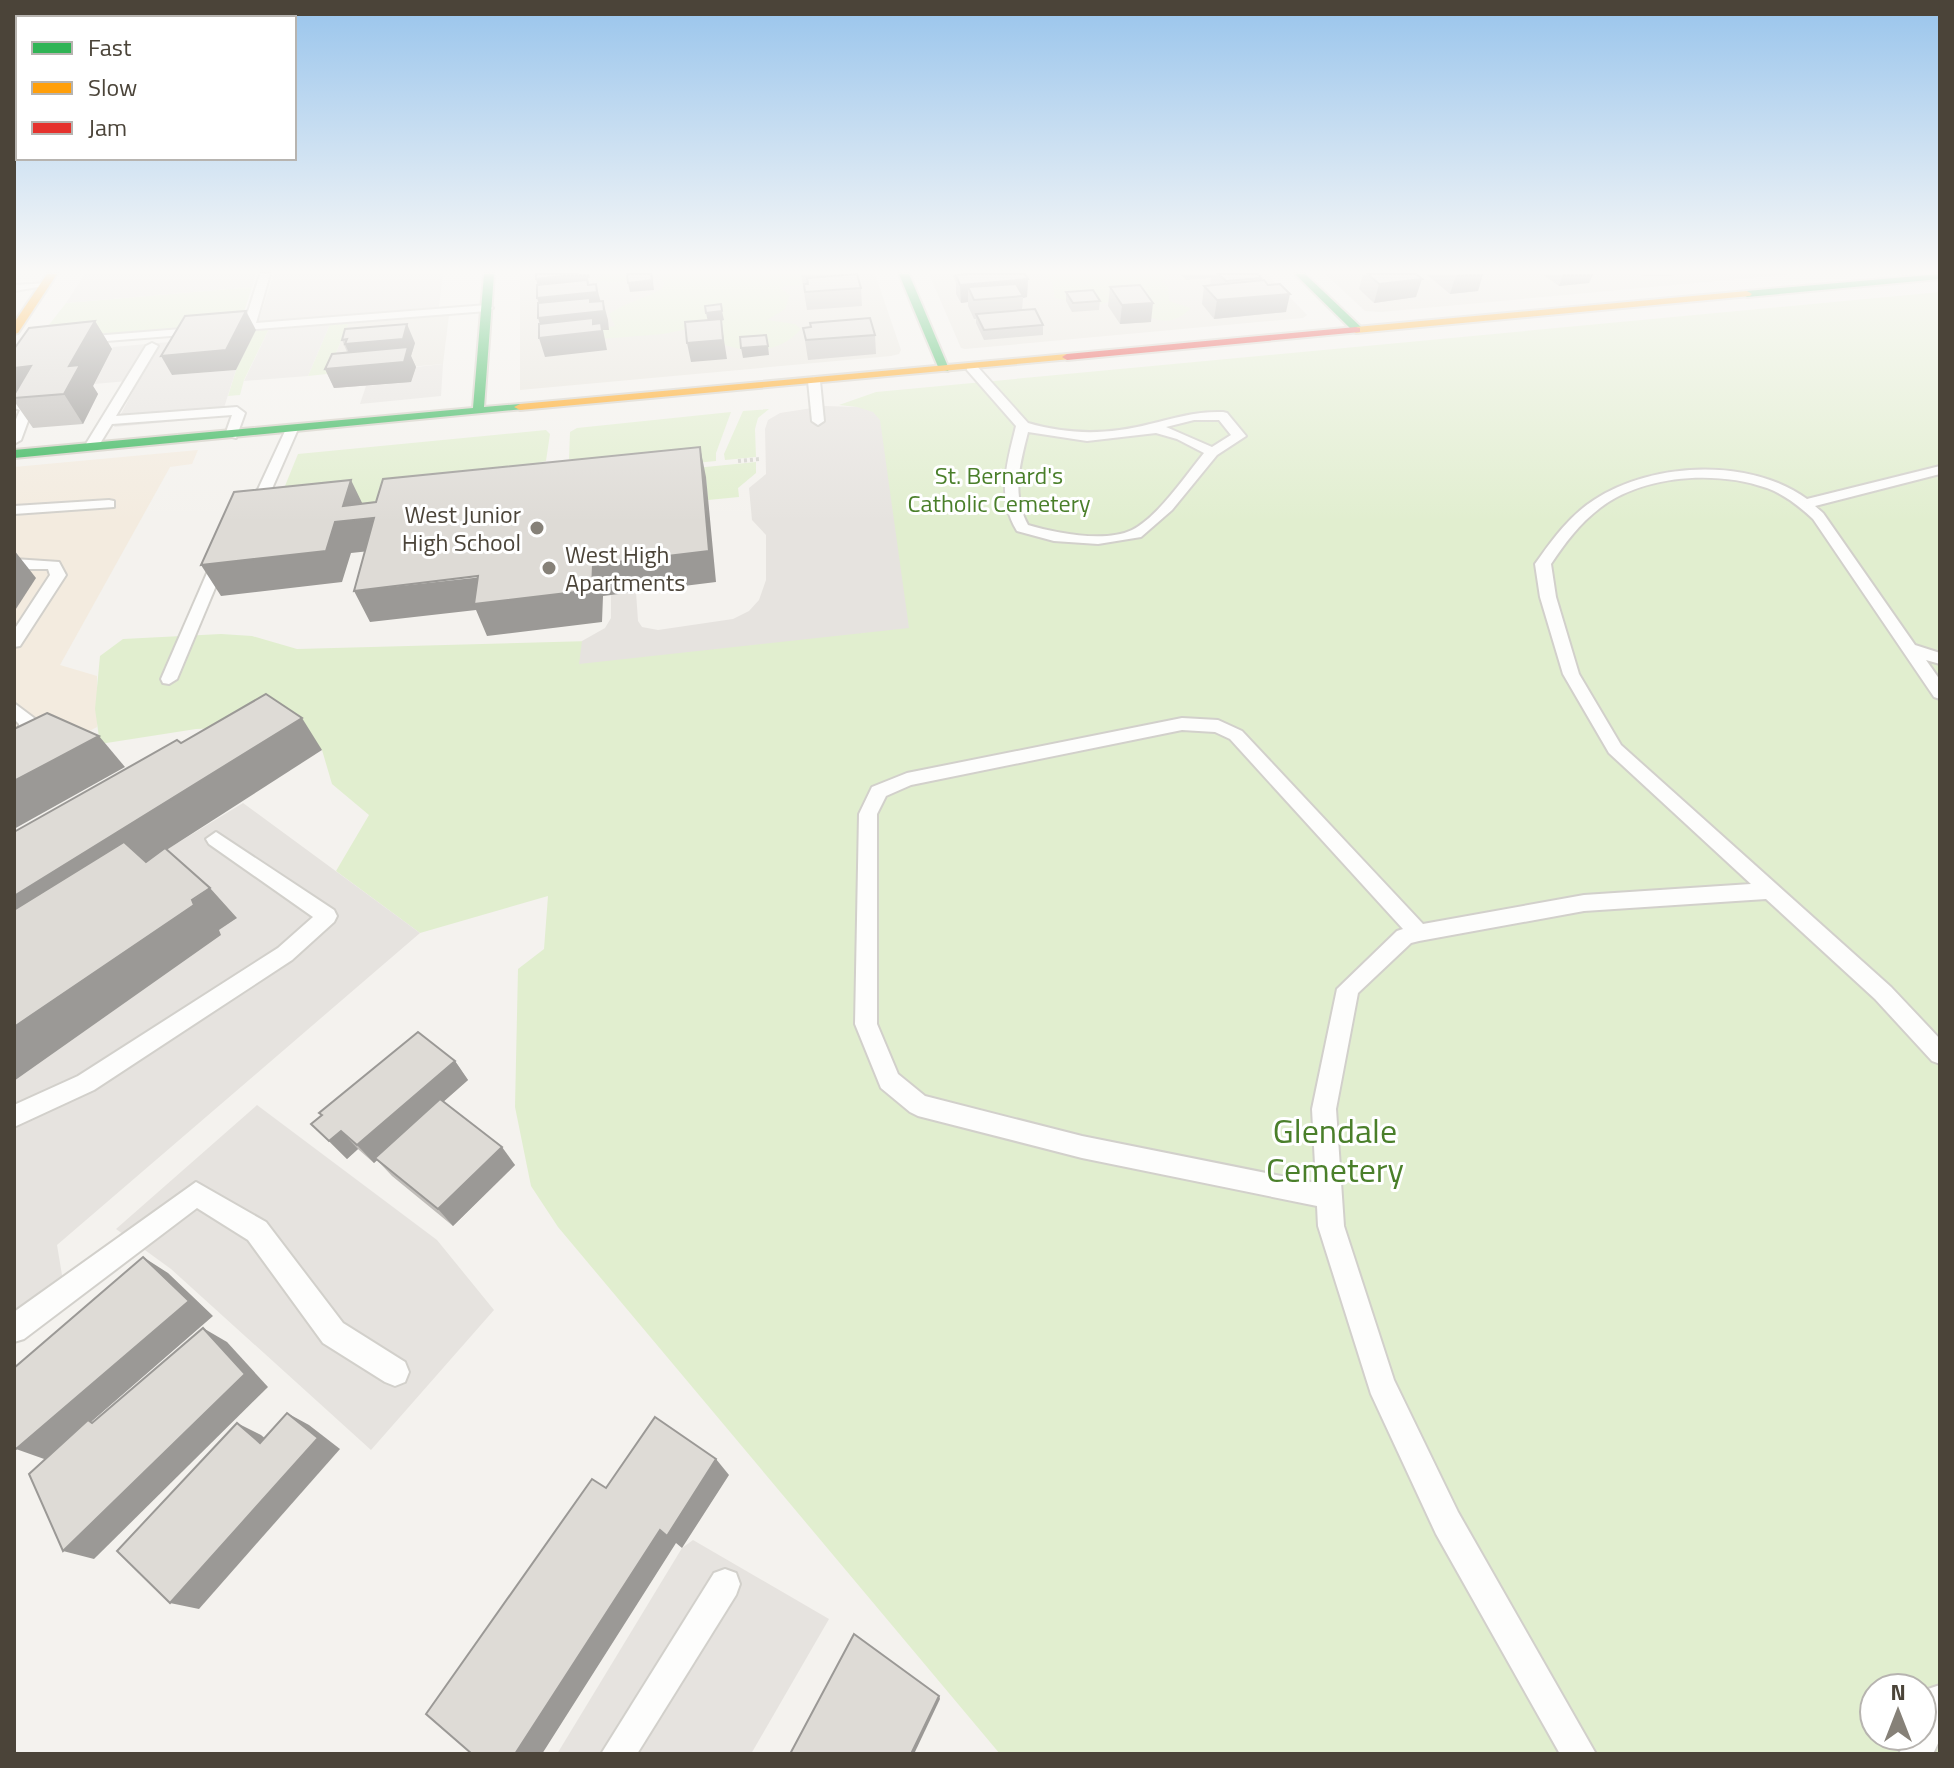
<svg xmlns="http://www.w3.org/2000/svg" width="1954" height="1768" font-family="'Titillium Web',sans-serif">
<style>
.residential{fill:#e7e4dc}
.commercial{fill:#f3ebdf}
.green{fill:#e1eecf;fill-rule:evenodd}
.parking{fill:#e6e3df}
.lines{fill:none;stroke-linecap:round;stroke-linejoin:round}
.lane-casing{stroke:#d2d0cb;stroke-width:4}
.fast-casing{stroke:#d3cfc5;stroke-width:4}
.slow-casing{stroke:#d3cfc5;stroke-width:4}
.jam-casing{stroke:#d3cfc5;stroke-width:4}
.path{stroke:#d3d2cc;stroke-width:4;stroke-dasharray:3 3;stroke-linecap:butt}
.lane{fill:#fdfdfc;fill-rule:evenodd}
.fast{fill:#30b455;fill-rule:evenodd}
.slow{fill:#ff9f0a;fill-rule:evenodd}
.jam{fill:#e5322d;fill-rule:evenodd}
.wall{fill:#bfbcb8}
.shaded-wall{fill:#9b9996}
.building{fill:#dedbd6;stroke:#9b9996;stroke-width:2}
.poi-dot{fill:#868178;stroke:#fff;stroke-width:3}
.labels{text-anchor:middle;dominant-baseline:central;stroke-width:6;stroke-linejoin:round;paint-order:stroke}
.far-park-label{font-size:24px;fill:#4a7f2a;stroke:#fff}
.far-poi-label{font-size:24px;fill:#4b4439;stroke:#fff;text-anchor:end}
.near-park-label{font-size:34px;fill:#4a7f2a;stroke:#fff}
</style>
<rect width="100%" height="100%" fill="#f4f2ee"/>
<!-- residential -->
<g class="residential">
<polygon points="520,274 875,274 901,350 899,354 891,356 520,390"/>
<polygon points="929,274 1267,274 1307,315 1303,318 965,349 961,348"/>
<polygon points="1325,274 1794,274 1381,312 1365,311"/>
<polygon points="449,315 443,364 327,374 349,322"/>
</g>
<!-- commercial -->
<polygon class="commercial" points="198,450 192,464 170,467 60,665 97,676 97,727 14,771 14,467"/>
<!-- green -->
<g class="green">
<path d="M 605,274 L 838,274 L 832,281 L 779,287 L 790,295 L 785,309 L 767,320 L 795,324 L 801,329 C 771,363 725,351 692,328 L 663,334 L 601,339 L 595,330 L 615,326 L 609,314 C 625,302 645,299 663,288 L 664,283 L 658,275 L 616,282 L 595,281 Z"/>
<path d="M 1044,274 L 1166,274 L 1162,282 L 1168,286 L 1169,301 L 1191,308 C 1164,336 1142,310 1116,302 C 1110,300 1104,304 1098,304 C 1090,304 1062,300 1055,298 L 1052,282 Z"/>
<polygon points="252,287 244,312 230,324 38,339 66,303"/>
<path d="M 1940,292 L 1940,1754 L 1000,1754 L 558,1227 L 531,1186 L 515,1107 L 518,969 L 544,949 L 548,896 L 420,933 L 336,871 L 369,815 L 332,784 L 322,750 L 268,726 L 196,729 L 100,744 L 95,709 L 100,656 L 123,639 L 221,634 L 252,636 L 297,649 L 850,634 L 857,407 L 839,405 L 876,392 ZM 1874,1688 L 1922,1688 L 1922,1736 L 1874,1736 Z"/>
<polygon points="349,322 327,374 308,376 330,324"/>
<polygon points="269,329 244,380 240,395 228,396 236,370 255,331 252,330"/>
<polygon points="769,409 758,418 755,429 756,457 725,460 724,454 743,411"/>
<polygon points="731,412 716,453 716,461 603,472 597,462 569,459 570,432 577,428"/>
<polygon points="546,430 550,434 546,461 388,501 274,513 298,454"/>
<polygon points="756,462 756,473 738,488 739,497 708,500 706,478 574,480"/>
</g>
<!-- parking -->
<g class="parking">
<polygon points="85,274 256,274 252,287 66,303"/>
<polygon points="274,274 443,274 439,307 258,322"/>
<polygon points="330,324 308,376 244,381 269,329"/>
<polygon points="192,340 173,375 236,370 221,417 114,427 139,380 94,384 113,347"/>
<polygon points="443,364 441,396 360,404 366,386 411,382 416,367"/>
<polygon points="825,406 857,407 873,412 880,420 909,628 579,664 582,641 605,628 611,618 611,595 636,592 638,621 642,627 658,630 733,619 749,611 759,600 766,580 766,535 752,520 749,488 766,474 765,429 768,420 780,413"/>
<polygon points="243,803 420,933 57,1245 63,1281 14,1316 14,1081 220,935 219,930 236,919 148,861"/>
<polygon points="257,1105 437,1240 494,1310 371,1450 171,1269 116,1229"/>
<polygon points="693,1540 829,1619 751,1754 557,1754 682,1548"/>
</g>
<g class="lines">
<defs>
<g id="lane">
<polygon points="260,274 270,274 256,323 487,305 493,308 487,311 81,343 75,340 81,337 244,324"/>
<polygon points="49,283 50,285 14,291 14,285"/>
<polygon points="152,343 158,346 116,416 237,407 245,413 236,438 225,435 232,415 112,424 96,450 86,450 84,447 146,346"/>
<path d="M 967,364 L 975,364 L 1028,423 C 1069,435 1108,435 1150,424 C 1175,418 1197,411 1223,412 L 1227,413 L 1246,436 L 1217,455 L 1172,510 L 1141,537 L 1098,544 L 1054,541 L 1017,531 C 996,497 1007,463 1016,426 L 967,370 ZM 1194,420 L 1219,420 L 1231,435 L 1212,447 L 1166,427 ZM 1028,432 L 1087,441 L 1156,433 L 1177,439 L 1204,453 C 1185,476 1158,517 1132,530 C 1105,543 1055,533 1028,525 C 1011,494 1020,464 1028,432 Z"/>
<polygon points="814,377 820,381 824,421 818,425 812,421 808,381"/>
<polygon points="14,400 27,402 32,410 21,440 14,444 14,424 20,410 14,408"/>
<polygon points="292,425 298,429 267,500 255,513 245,513 243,510 254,498 286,429"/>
<path d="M 1940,466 L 1940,474 L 1815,506 L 1823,513 L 1915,645 L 1940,653 L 1940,664 L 1926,660 L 1940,680 L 1940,699 L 1934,697 L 1813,519 C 1799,506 1785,495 1767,488 C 1715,470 1643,475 1600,508 C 1579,524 1565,543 1551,564 L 1556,597 L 1579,674 L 1621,745 L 1891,987 L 1940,1039 L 1940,1064 L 1932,1061 L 1875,999 L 1766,899 L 1584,911 L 1419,941 L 1411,943 L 1358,993 L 1336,1109 L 1344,1226 L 1394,1380 L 1458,1512 L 1596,1754 L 1560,1754 L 1436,1534 L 1371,1394 L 1318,1226 L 1317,1206 L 1082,1158 L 918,1116 L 910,1112 L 881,1088 L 855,1024 L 859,814 L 872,787 L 907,773 L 1182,718 L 1218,720 L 1242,731 L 1423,924 L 1584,895 L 1751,884 L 1609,753 L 1563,674 L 1540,597 L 1535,564 C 1552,540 1569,516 1594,500 C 1651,462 1750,457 1807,499 ZM 1182,730 L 1215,732 L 1230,739 L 1403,929 L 1397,931 L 1337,989 L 1312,1109 L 1316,1183 L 1082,1136 L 925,1096 L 898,1074 L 877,1024 L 877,814 L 886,796 L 911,785 Z"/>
<polygon points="109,500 114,501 114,507 14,514 14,506"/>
<polygon points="221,553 228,557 177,679 169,684 163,683 161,679 214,557"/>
<polygon points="14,559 59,562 66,575 20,646 14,647 14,630 50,575 48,569 14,569"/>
<polygon points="14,703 34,718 37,731 20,747 14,749 14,733 19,729 19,724 14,719"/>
<polygon points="216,832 334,910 337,916 334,922 292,960 94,1090 14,1127 14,1105 78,1076 278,948 313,917 209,844 206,839"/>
<polygon points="196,1182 266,1222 343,1323 405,1362 409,1372 405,1382 395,1386 385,1382 323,1343 248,1240 197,1208 24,1339 14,1342 14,1312"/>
<polygon points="725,1569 736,1573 740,1584 736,1595 637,1754 601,1754 714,1573"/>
<polygon points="1940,1685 1940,1739 1933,1754 1899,1754 1907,1736 1922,1736 1922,1703 1928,1689"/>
</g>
<g id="fast">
<polygon points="484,274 494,274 484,407 520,404 526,407 524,409 14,458 14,450 473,408"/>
<polygon points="899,274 909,274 949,369 948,371 939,369"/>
<polygon points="1295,274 1305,274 1362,328 1362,332 1354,332"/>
<polygon points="1940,274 1940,279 1747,297 1742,294 1747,291"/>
</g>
<g id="slow">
<polygon points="47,274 57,274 18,333 14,334 14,323"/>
<polygon points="1747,291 1752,294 1750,296 1356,333 1351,330 1356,327"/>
<polygon points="1067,354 1071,355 1071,359 520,410 514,407 520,404"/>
</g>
<polygon id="jam" points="1356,327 1360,328 1360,332 1067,360 1062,357 1067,354"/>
</defs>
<!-- lane casing -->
<use href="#lane" class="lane-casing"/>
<!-- fast casing -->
<use href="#fast" class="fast-casing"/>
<!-- slow casing -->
<use href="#slow" class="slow-casing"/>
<!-- jam casing -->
<use href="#jam" class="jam-casing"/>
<!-- path -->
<polyline class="path" points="738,461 760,459"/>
<!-- lane -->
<use href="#lane" class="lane"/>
<!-- fast -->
<use href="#fast" class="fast"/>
<!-- slow -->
<use href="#slow" class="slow"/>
<!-- jam -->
<use href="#jam" class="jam"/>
</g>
<!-- wall -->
<g class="wall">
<polygon points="801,274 858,274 861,288 862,306 807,310"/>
<polygon points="952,274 1025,274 1028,279 1027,297 1023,298 1022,310 1043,325 1043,335 984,340 976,323 976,319 974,319 968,306 968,302 961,303 956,294 956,283"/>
<polygon points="1181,274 1258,274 1261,278 1261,281 1286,312 1214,319 1202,304 1204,286 1210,285 1211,278 1186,280"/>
<polygon points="1363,274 1416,274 1416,297 1374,303 1359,289"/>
<polygon points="1426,274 1483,274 1478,291 1450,294"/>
<polygon points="1542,274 1593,274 1589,283 1559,286"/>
<polygon points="1641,274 1673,274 1672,276 1643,276"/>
<polygon points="1110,287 1151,322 1120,324 1108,306"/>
<polygon points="1066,292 1100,301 1099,310 1072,312 1066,301"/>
<polygon points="95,321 112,349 93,386 98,394 83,424 33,428 14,401 15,394 14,392 14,349"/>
<polygon points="803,328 875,335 876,354 808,360"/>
<polygon points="342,340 415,343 411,356 416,367 411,382 334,388 325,369 347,352"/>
<polygon points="455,1061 468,1080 443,1102 515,1165 453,1226 392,1176 377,1160 374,1163 358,1149 347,1159 311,1124"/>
</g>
<!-- shaded-wall -->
<g class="shaded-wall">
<polygon points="540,274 589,274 590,278 588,278 590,292 596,284 601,303 603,301 608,320 609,330 603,330 607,350 545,357 539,338 544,337 538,318 543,316 537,298 541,297 536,279"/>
<polygon points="652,274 654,290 630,292 628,283"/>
<polygon points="1467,274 1483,274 1478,291 1450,294 1456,275"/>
<polygon points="1563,274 1593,274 1589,283 1559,286"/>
<polygon points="1028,279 1027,297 1023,298 1023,296 968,287 968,302 961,303 960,285"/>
<polygon points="1422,279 1416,297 1374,303 1379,284"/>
<polygon points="1290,294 1286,312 1214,319 1217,300"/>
<polygon points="1153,303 1151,322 1120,324 1122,305"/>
<polygon points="246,311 256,330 236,370 172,375 161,356"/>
<polygon points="722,311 724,320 721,321 727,359 691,362 687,343 708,322 706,313"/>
<polygon points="95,321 112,349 93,386 98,394 83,424 64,394 69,366"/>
<polygon points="407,324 415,343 411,356 416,367 411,382 334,388 325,369 354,364 345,344"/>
<polygon points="768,346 769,355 743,358 741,348"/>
<polygon points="31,366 18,398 14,392 14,368"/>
<polygon points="700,447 706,477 716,582 603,596 602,622 487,636 476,610 370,622 354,591 593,565"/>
<polygon points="351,480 366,511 374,518 389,549 351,553 342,582 221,596 201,565 335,522 343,506"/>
<polygon points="14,550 36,578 14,612"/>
<polygon points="302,718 322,750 14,948 14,896"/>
<polygon points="99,736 125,767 14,829 14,781"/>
<polygon points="210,888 237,918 219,930 221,935 14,1081 14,1027"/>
<polygon points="455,1061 468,1080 374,1163 357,1145"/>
<polygon points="341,1131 358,1149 347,1159 329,1141"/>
<polygon points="502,1147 515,1165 453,1226 438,1209"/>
<polygon points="143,1257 168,1273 213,1316 91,1422 117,1432 47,1460 16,1449"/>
<polygon points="203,1328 227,1342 268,1387 94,1559 63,1551"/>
<polygon points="287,1413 309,1425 340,1449 199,1609 170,1603"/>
<polygon points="237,1423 261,1435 284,1454 260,1443"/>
<polygon points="716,1459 729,1475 682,1548 676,1543 542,1754 515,1754 660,1530"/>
<polygon points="939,1696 940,1699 914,1754 911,1754"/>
</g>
<!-- building -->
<g class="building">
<polygon points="536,274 579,274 536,279"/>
<polygon points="627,274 651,274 652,280 628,283"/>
<polygon points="857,274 861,288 805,292 804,284 808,284 807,278"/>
<polygon points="968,274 1025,274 1028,279 960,285 956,275"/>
<polygon points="1218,274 1258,274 1261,278 1226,281"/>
<polygon points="1368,274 1416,274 1422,279 1379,284"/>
<polygon points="587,280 588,285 596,284 597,292 537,298 537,285"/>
<polygon points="1264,280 1268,285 1280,284 1290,294 1217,300 1204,286"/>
<polygon points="1016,284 1023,296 974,300 968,287"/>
<polygon points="1140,285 1153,303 1122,305 1110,287"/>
<polygon points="1093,290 1100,301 1073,303 1066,292"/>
<polygon points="590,298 590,302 603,301 604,311 538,318 538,303"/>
<polygon points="721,304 722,311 706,313 705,306"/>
<polygon points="1035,309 1043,325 984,330 976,314"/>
<polygon points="246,311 226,350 161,356 185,316"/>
<polygon points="593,318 593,324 601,323 602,331 539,338 539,324"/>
<polygon points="870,318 875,335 806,340 803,328 811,327 810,323"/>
<polygon points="721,319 723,340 687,343 685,322"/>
<polygon points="95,321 69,366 80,365 64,394 14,398 14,395 31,366 14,368 14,349 29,328"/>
<polygon points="407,324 403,339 345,344 347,339 342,340 345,329"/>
<polygon points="766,335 768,346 741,348 740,337"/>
<polygon points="408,347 404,362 325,369 332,354"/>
<polygon points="700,447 709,551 593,565 592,590 474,604 478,576 354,591 374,518 335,522 326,551 201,565 234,492 351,480 343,506 376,502 383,479"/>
<polygon points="266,694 302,718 14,896 14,832 177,740 181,743"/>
<polygon points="47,713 99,736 14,781 14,729"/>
<polygon points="124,842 146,862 165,848 210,888 192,900 194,905 14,1027 14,910"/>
<polygon points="418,1032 455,1061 357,1145 341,1131 329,1141 311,1124 322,1115 319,1113"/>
<polygon points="440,1099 502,1147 438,1209 375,1158"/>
<polygon points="143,1257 189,1301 16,1449 14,1445 14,1368"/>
<polygon points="203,1328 245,1374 63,1551 29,1474 88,1420 92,1423"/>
<polygon points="287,1413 318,1438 170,1603 117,1551 237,1423 260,1443"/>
<polygon points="655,1417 716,1459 667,1536 660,1530 515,1754 472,1754 426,1714 592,1479 606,1488"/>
<polygon points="854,1634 939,1696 911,1754 790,1754"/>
</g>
<!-- sky -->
<linearGradient id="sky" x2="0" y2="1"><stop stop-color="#98c4ec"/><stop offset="0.52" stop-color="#faf9f7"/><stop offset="1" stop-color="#faf9f7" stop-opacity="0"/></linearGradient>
<rect width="1954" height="522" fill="url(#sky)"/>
<!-- markers -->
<g class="poi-dot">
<circle cx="537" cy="528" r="8"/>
<circle cx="549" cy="568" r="8"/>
</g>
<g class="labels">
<!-- far-park labels -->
<g class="far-park-label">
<text x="999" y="475">St. Bernard's<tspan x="999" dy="28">Catholic Cemetery</tspan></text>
</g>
<!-- far-poi labels -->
<g class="far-poi-label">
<text x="521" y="514">West Junior<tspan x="521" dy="28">High School</tspan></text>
<text x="565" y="554" text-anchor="start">West High<tspan x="565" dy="28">Apartments</tspan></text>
</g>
<!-- near-park labels -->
<g class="near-park-label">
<text x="1335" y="1130">Glendale<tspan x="1335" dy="39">Cemetery</tspan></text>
</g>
</g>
<!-- border -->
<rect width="1954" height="1768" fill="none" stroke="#4b4439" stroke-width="32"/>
<!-- legend -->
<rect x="16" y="16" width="280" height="144" fill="#ffffff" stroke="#b7b4b0" stroke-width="2"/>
<rect x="32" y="42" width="40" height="12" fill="#30b455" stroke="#b7b4b0" stroke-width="2"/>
<text x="88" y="56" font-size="24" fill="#4b4439">Fast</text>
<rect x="32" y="82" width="40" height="12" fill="#ff9f0a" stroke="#b7b4b0" stroke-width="2"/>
<text x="88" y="96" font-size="24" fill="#4b4439">Slow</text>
<rect x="32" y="122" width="40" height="12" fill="#e5322d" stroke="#b7b4b0" stroke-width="2"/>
<text x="88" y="136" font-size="24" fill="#4b4439">Jam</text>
<!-- north arrow -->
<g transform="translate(1898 1712)"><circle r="38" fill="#ffffff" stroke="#b7b4b0" stroke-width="2"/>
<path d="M0-6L14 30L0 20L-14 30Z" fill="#868178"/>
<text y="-12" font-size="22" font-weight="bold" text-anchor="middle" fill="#4b4439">N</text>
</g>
</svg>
